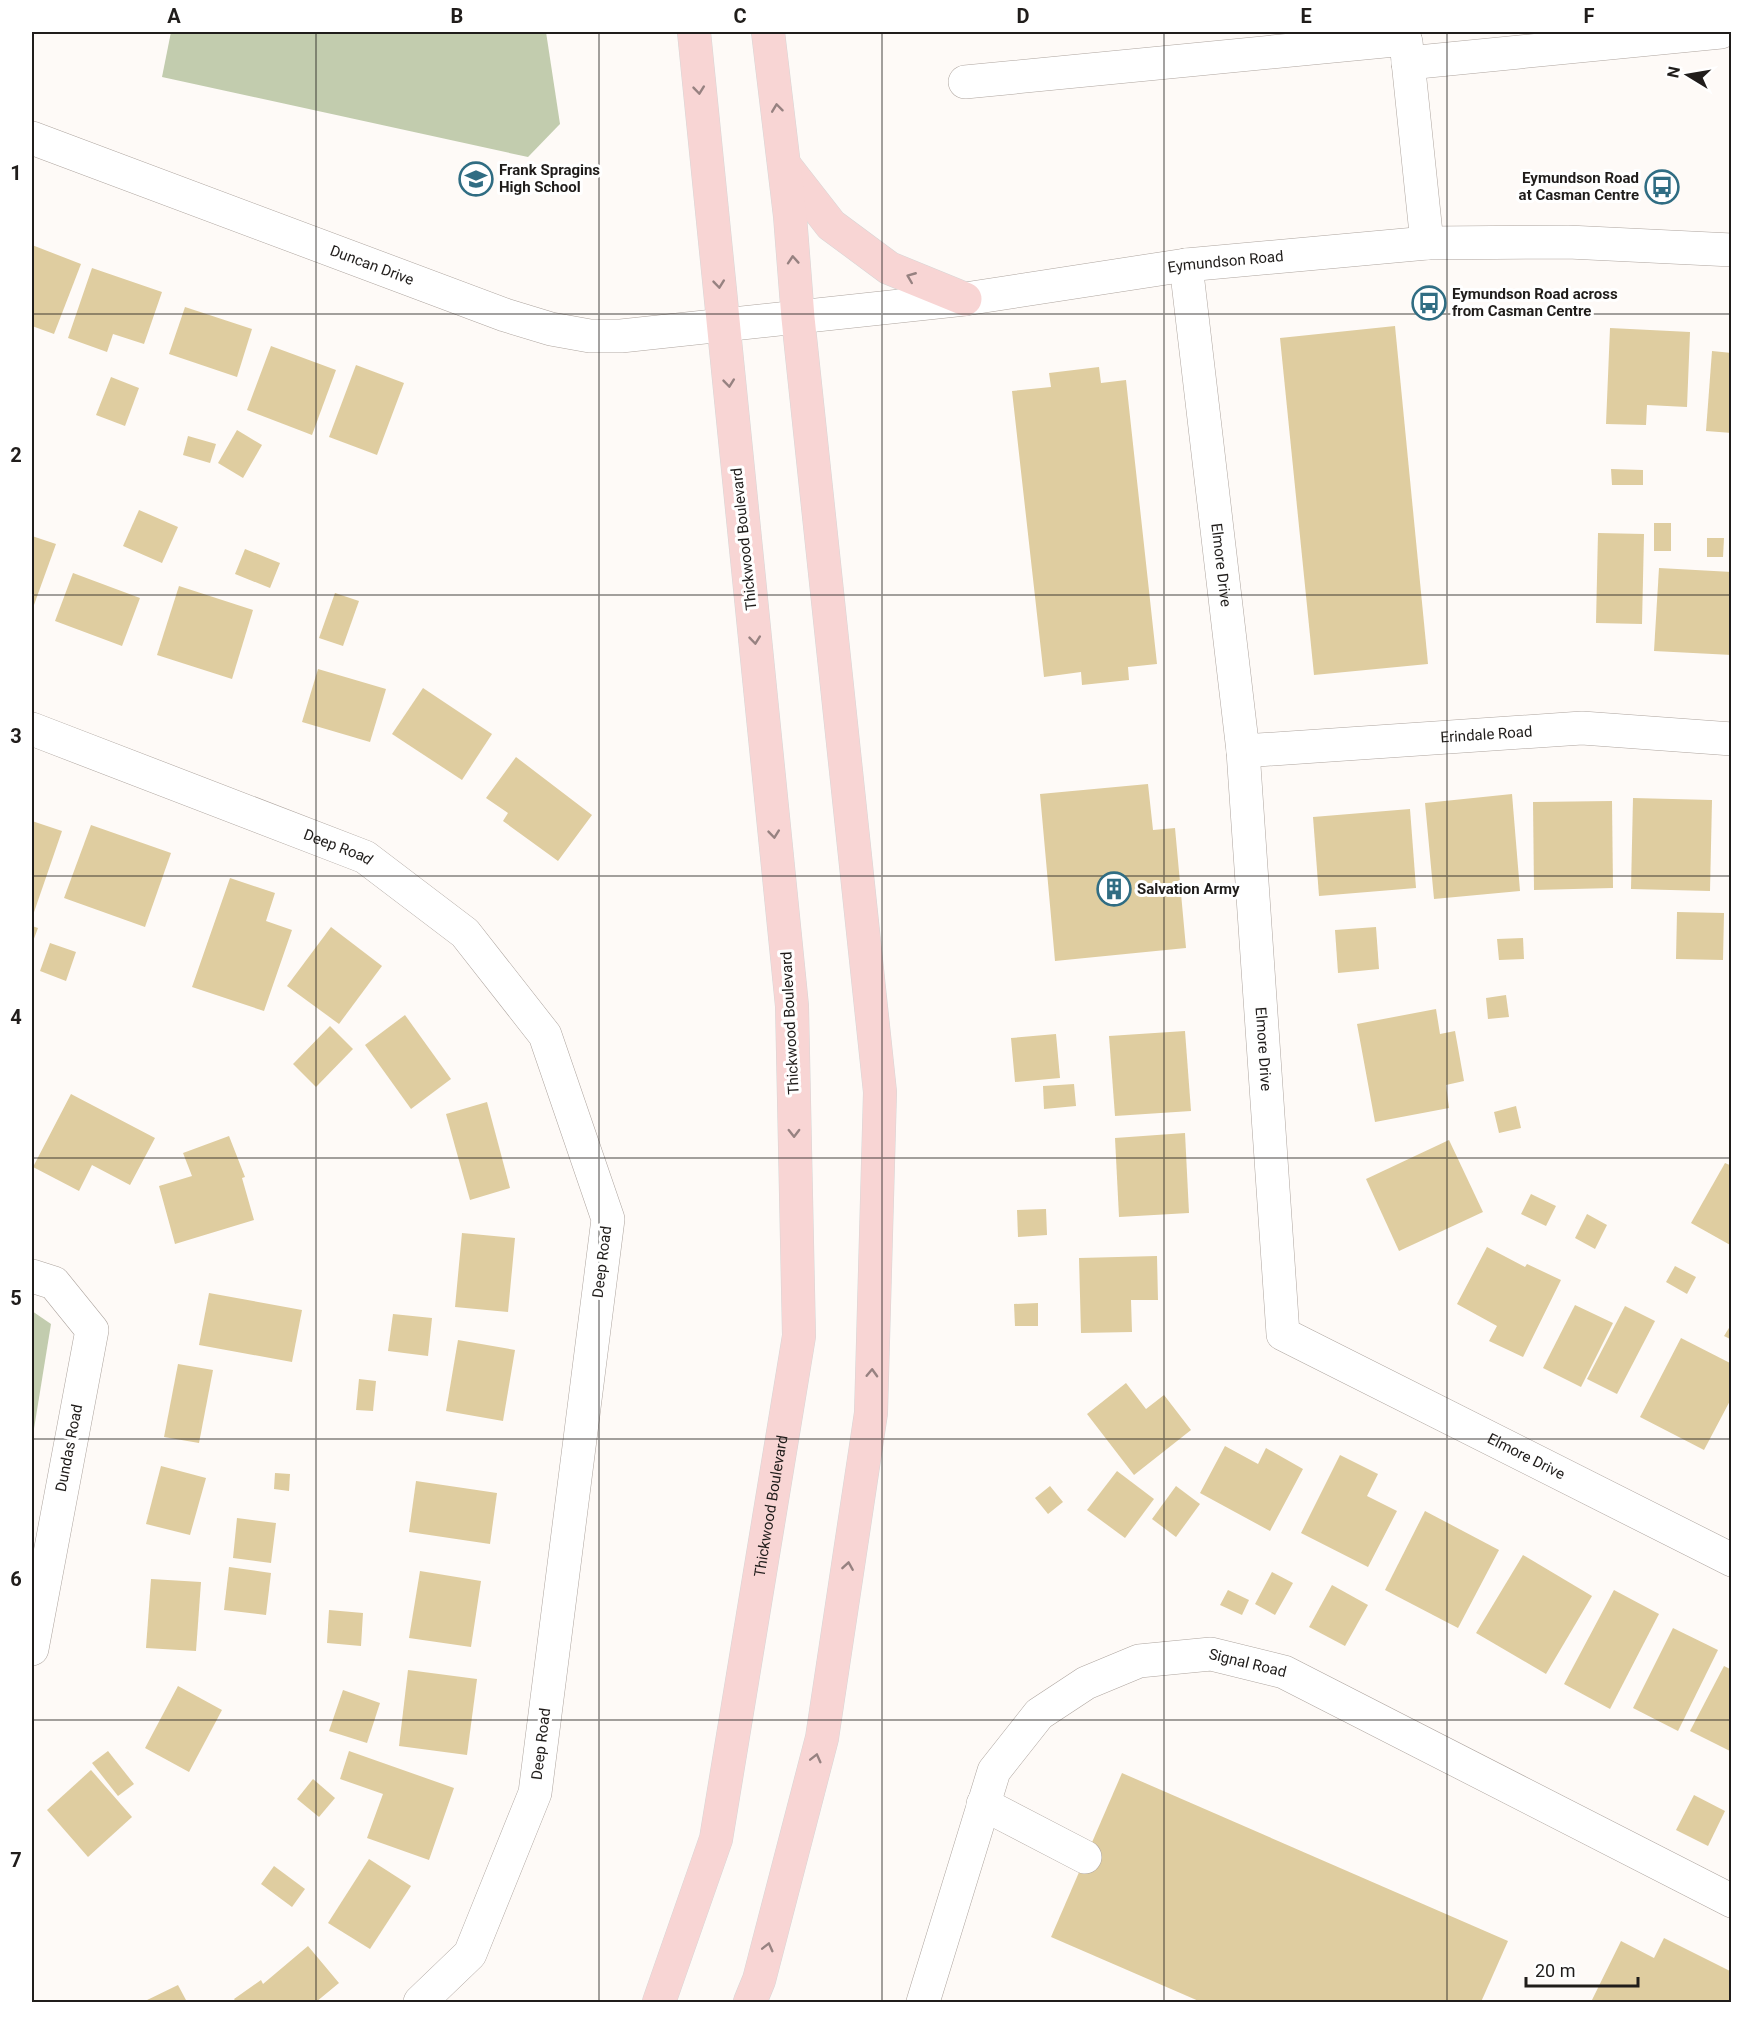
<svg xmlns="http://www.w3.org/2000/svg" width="1763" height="2034" font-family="Roboto,sans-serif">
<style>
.green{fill:#c2ccae}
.building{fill:#dfcda0}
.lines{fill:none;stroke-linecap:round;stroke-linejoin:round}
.minor-casing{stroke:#aea59f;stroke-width:34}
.major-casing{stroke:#d7d6d6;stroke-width:34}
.minor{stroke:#fff;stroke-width:33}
.major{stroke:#f8d5d4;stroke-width:33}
.oneway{stroke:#978281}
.grid{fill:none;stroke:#201d1b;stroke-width:1.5;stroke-opacity:0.55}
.labels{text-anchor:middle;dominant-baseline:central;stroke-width:6;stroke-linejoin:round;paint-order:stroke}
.poi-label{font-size:15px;font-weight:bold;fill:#201d1b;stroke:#fff;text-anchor:start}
.street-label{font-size:15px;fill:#201d1b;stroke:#fff}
.neatline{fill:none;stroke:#201d1b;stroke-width:2}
.grid-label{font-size:20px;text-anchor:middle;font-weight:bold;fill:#201d1b}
</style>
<rect width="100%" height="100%" fill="#fefaf7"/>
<!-- green -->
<g class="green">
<polygon points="171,32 546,32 560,124 528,157 162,77"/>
<polygon points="32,1311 51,1324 32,1441"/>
</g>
<!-- building -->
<g class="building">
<polygon points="32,245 81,264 54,334 32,326"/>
<polygon points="92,268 162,292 144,344 113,334 107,352 68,338"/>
<polygon points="185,307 252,329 237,377 169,354"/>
<polygon points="1395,326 1428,664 1314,675 1280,338"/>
<polygon points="1610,328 1690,332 1687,407 1647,405 1646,425 1606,424"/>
<polygon points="271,346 336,370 312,435 247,410"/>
<polygon points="1712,351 1732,353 1732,433 1706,431"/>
<polygon points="356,365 404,383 377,455 329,437"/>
<polygon points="1099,367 1101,383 1126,380 1157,664 1128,667 1129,680 1082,685 1081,672 1044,677 1012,391 1051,387 1049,373"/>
<polygon points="111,377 139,388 125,426 96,415"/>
<polygon points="237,430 262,445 243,478 218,463"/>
<polygon points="188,436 216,444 210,463 183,455"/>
<polygon points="1611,469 1643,470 1643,485 1612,485"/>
<polygon points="139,510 178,527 162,563 123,546"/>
<rect x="1654" y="523" width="17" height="28"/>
<polygon points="1598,533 1644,534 1642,624 1596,623"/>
<polygon points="32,536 56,544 34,605 32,604"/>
<polygon points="1707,538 1724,538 1723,557 1707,557"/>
<polygon points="245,549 280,563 270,588 235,574"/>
<polygon points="1659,568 1732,572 1732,655 1654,651"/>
<polygon points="73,573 140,598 122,646 55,621"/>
<polygon points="179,586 253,610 232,679 157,655"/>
<polygon points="335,593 359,601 343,646 319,638"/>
<polygon points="318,669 386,689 370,742 302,722"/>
<polygon points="423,688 492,734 462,780 392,734"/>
<polygon points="516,757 592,815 558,861 503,821 508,813 486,798"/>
<polygon points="1148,784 1153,830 1175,828 1186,948 1055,961 1040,794"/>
<polygon points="1512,794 1520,891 1434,899 1425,803"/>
<polygon points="1633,798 1712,800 1710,891 1631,889"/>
<polygon points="1612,801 1613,888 1534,890 1533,802"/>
<polygon points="1410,809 1416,888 1319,896 1313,817"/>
<polygon points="32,821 62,831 32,918"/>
<polygon points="91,825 171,853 145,927 64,898"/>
<polygon points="230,878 275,893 266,921 292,930 264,1011 192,987"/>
<polygon points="1677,912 1724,913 1723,960 1676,959"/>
<polygon points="32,926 38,928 32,944"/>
<polygon points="331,927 382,966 339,1024 287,986"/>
<polygon points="1376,927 1379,969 1338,973 1335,930"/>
<polygon points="1523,938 1524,959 1499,960 1497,939"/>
<polygon points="50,943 76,952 66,981 40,971"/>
<polygon points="1506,995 1509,1017 1488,1019 1486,998"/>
<polygon points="1436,1009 1440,1034 1455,1031 1464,1081 1446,1085 1449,1108 1375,1122 1357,1024"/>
<polygon points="405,1015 451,1079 411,1109 365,1045"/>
<polygon points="330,1026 353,1049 316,1087 293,1064"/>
<polygon points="1185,1031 1191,1111 1115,1116 1109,1036"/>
<polygon points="1056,1034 1060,1078 1015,1082 1011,1038"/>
<polygon points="1074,1084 1076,1106 1044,1109 1043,1086"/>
<polygon points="71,1094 155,1138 130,1185 92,1165 79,1191 33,1167"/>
<polygon points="487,1102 510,1188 470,1200 446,1114"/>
<polygon points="1516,1106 1521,1128 1499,1133 1494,1112"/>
<polygon points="1185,1133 1189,1213 1119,1217 1115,1138"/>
<polygon points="229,1136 245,1177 242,1178 254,1220 175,1244 159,1186 192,1176 183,1153"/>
<polygon points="1449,1140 1483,1212 1399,1251 1366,1179"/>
<polygon points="1725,1163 1732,1166 1732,1246 1691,1223"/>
<polygon points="1531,1194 1556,1206 1546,1226 1521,1214"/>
<polygon points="1046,1209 1047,1235 1018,1237 1017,1210"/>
<polygon points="1587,1214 1607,1225 1595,1249 1575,1238"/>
<polygon points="462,1233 515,1238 508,1312 455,1307"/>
<polygon points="1487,1247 1525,1267 1527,1264 1561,1280 1523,1357 1489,1341 1497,1326 1457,1304"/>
<polygon points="1157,1256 1158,1300 1131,1300 1132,1332 1081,1333 1079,1258"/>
<polygon points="1675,1266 1696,1277 1687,1294 1666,1282"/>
<polygon points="209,1293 302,1310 292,1362 199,1345"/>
<polygon points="1038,1303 1038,1326 1015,1326 1014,1304"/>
<polygon points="1575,1305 1613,1323 1581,1387 1543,1368"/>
<polygon points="1625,1306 1655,1321 1617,1394 1587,1379"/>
<polygon points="393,1314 432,1318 428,1356 388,1351"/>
<polygon points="1732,1323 1732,1340 1724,1336"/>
<polygon points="1681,1338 1732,1364 1732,1397 1704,1450 1640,1417"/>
<polygon points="458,1340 515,1350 503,1421 446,1411"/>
<polygon points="178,1364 213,1370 199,1443 164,1437"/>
<polygon points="359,1379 376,1381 373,1411 356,1410"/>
<polygon points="1126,1383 1146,1409 1164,1395 1191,1430 1134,1475 1087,1414"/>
<polygon points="1225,1446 1258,1464 1266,1448 1303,1469 1270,1531 1200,1493"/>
<polygon points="1340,1455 1378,1474 1367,1496 1397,1511 1368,1567 1301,1533"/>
<polygon points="161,1466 206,1478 190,1535 146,1524"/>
<polygon points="1117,1471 1154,1499 1125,1538 1087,1510"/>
<polygon points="275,1473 290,1474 289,1491 274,1489"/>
<polygon points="416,1481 497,1493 490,1544 409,1532"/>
<polygon points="1050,1486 1063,1502 1048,1514 1035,1498"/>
<polygon points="1176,1486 1200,1504 1176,1537 1152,1519"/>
<polygon points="1425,1511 1499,1550 1458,1628 1385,1590"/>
<polygon points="237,1518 276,1523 271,1563 233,1558"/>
<polygon points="1523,1555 1592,1596 1546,1674 1476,1633"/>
<polygon points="229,1567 271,1573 266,1615 224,1610"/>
<polygon points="420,1571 481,1581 471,1647 409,1638"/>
<polygon points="1272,1572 1293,1583 1275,1615 1255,1604"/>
<polygon points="151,1579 201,1582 196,1651 146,1648"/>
<polygon points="1332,1585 1368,1605 1345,1646 1309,1627"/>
<polygon points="1228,1590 1249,1600 1242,1615 1220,1605"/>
<polygon points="1614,1590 1659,1614 1610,1709 1564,1684"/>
<polygon points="329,1610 363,1613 361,1646 327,1643"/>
<polygon points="1673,1628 1718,1650 1678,1731 1633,1708"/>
<polygon points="1724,1666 1732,1670 1732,1752 1690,1731"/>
<polygon points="408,1670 477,1679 467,1755 399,1746"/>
<polygon points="178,1686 222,1710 189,1772 145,1748"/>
<polygon points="343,1690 380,1703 367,1743 329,1731"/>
<polygon points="108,1751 134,1784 118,1796 92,1763"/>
<polygon points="349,1751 454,1788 429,1860 367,1838 383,1794 340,1779"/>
<polygon points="91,1770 132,1817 88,1857 47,1810"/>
<polygon points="1122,1773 1508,1941 1481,2002 1201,2002 1051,1937"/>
<polygon points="313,1779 335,1798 319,1817 297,1799"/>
<polygon points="1694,1795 1725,1811 1708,1846 1676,1830"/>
<polygon points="369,1859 411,1886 370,1949 328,1923"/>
<polygon points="274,1866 305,1889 292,1907 261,1884"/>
<polygon points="1664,1938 1732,1972 1732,2002 1591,2002 1621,1941 1654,1958"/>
<polygon points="308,1946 339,1983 316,2002 236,2002 234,1999 261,1980 263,1984"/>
<polygon points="178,1985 187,2002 143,2002"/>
</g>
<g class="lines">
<defs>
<g id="minor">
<polyline points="1406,42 1427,243"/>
<polyline points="1408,63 1721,32"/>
<polyline points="965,82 1405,39"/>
<path id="s1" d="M 32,138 L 505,315 L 551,329 L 590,336 L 621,336 L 965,299 L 1186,265 L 1427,243 L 1568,242 L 1732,250"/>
<path id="s2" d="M 1186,265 L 1243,751 L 1283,1334 L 1732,1560"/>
<path id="s3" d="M 32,729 L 365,857 L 465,933 L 545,1035 L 608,1219 L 535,1793 L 470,1954 L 420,2002"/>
<path id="s4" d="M 1243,751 L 1582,728 L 1732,739"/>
<polyline points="32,1276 54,1283 92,1330 32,1649"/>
<polyline points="983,1804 1085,1857"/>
<path id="s5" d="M 923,2002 L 994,1771 L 1039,1714 L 1086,1683 L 1139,1661 L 1211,1654 L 1284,1672 L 1732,1901"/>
</g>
<g id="major">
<polyline points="785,166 831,225 889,268 965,299"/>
<path id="s6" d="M 659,2002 L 716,1839 L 799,1336 L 792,1006 L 694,32"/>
<polyline points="750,2002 759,1980 822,1738 871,1413 880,1092 798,318 790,216 768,32"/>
</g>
</defs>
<!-- minor casing -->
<use href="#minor" class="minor-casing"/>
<!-- major casing -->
<use href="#major" class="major-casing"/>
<!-- minor -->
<use href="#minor" class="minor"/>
<!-- major -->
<use href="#major" class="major"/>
</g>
<!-- one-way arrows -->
<defs><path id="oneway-chevron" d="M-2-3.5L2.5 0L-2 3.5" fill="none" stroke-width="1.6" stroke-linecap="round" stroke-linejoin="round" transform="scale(1.5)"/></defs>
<g class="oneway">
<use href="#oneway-chevron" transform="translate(699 90) rotate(84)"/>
<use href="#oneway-chevron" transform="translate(777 108) rotate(-97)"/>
<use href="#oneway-chevron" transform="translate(793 260) rotate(-94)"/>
<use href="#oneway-chevron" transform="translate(911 277) rotate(-158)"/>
<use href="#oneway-chevron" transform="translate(719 284) rotate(84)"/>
<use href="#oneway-chevron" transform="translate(729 383) rotate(84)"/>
<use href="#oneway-chevron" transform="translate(755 640) rotate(84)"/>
<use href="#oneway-chevron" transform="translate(774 834) rotate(84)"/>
<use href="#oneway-chevron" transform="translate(794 1133) rotate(89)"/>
<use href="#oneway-chevron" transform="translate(872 1373) rotate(-88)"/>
<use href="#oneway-chevron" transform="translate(848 1566) rotate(-81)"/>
<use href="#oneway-chevron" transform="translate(816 1758) rotate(-76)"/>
<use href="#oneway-chevron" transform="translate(768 1947) rotate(-76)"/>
</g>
<!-- grid -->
<path class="grid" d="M 316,32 L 316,2002M 599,32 L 599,2002M 882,32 L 882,2002M 1164,32 L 1164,2002M 1447,32 L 1447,2002M 32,314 L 1732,314M 32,595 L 1732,595M 32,876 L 1732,876M 32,1158 L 1732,1158M 32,1439 L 1732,1439M 32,1720 L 1732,1720"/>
<!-- icons -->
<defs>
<symbol id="school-ring" viewBox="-11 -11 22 22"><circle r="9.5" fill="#fff" stroke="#306d83" stroke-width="1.5"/><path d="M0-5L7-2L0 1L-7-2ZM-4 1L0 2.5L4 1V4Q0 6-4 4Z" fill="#306d83"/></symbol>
<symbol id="bus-ring" viewBox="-11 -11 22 22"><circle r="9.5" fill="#fff" stroke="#306d83" stroke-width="1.5"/><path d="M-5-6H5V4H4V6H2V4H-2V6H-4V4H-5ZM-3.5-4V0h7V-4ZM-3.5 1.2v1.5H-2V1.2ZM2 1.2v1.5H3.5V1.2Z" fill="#306d83"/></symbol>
<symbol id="building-ring" viewBox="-11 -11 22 22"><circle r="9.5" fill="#fff" stroke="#306d83" stroke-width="1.5"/><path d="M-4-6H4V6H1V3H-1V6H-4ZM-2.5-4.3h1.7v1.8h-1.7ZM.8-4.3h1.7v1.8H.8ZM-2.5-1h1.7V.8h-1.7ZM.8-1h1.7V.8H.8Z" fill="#306d83"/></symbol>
</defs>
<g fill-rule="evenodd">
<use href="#school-ring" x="457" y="160" width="38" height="38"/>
<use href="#bus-ring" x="1643" y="168" width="38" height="38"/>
<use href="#bus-ring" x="1410" y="284" width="38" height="38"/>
<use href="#building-ring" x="1095" y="870" width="38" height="38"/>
</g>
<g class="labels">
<!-- poi labels -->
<g class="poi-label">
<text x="499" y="170">Frank Spragins<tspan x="499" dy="17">High School</tspan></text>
<text x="1639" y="178" text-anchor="end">Eymundson Road<tspan x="1639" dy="17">at Casman Centre</tspan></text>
<text x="1452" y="294">Eymundson Road across<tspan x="1452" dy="17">from Casman Centre</tspan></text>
<text x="1137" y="889">Salvation Army</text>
</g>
<!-- street labels -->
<g class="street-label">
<text stroke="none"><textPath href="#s1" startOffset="1233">Eymundson Road</textPath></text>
<text stroke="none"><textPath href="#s1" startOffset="363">Duncan Drive</textPath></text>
<text transform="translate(744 539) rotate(-96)">Thickwood Boulevard</text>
<text stroke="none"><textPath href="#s2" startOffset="302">Elmore Drive</textPath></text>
<text stroke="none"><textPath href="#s4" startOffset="244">Erindale Road</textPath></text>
<text stroke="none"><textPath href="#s3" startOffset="328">Deep Road</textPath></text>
<text transform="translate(790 1023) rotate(-93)">Thickwood Boulevard</text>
<text stroke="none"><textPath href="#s2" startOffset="788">Elmore Drive</textPath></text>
<text transform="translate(602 1262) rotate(-83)">Deep Road</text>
<text transform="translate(69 1448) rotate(-79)">Dundas Road</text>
<text stroke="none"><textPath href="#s2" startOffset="1346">Elmore Drive</textPath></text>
<text stroke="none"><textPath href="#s6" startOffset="510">Thickwood Boulevard</textPath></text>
<text stroke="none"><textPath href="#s5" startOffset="538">Signal Road</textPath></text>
<text transform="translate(541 1744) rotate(-83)">Deep Road</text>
</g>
</g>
<!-- border -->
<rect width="1763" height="2034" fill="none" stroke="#ffffff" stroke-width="66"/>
<!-- north arrow -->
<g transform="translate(1688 75) rotate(281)" stroke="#ffffff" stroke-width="4.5" paint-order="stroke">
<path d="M0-4.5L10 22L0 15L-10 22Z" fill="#201d1b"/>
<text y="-9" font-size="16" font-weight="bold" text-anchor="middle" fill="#201d1b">N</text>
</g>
<!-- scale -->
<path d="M1526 1977v9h112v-9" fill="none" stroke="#201d1b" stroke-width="3"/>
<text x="1535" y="1977" font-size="18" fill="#201d1b" stroke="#ffffff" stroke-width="4.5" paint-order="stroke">20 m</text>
<rect x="33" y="33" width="1697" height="1968" class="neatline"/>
<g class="grid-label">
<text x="174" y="23">A</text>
<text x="457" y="23">B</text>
<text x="740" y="23">C</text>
<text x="1023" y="23">D</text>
<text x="1306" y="23">E</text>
<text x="1589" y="23">F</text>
<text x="16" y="180">1</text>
<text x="16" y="462">2</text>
<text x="16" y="743">3</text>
<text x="16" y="1024">4</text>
<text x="16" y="1305">5</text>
<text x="16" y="1586">6</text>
<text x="16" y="1867">7</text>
</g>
</svg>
